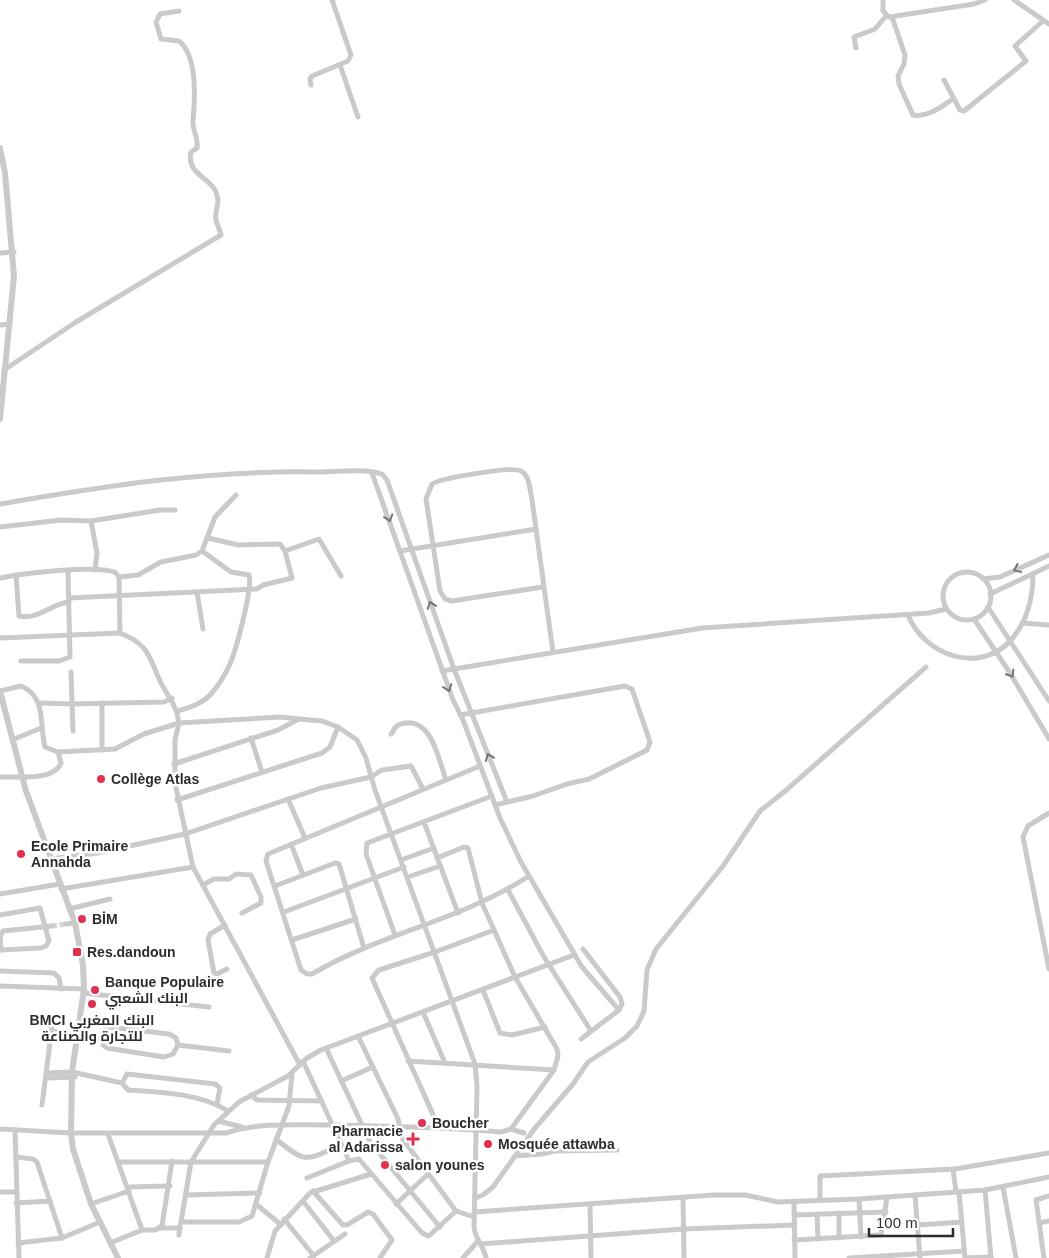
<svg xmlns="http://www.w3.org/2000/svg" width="1049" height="1258" font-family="Helvetica,Cairo,sans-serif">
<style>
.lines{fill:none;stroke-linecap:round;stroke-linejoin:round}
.minor-tunnel{stroke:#d5d5d5;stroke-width:5;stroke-dasharray:5 2.5;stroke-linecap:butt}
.minor{stroke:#cacaca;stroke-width:5}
.tertiary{stroke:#cacaca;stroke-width:6}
.oneway{stroke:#747474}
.poi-dot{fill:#e23051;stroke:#fff;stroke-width:2}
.labels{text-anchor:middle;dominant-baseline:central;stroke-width:5;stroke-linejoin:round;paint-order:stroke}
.poi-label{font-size:14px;font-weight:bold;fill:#2d2d2d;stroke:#fff;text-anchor:start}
</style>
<rect width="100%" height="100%" fill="#fff"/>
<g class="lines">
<!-- minor-tunnel -->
<polyline class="minor-tunnel" points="52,926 66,924"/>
<!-- minor -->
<g class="minor">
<polyline points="883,0 883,11 889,17 974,4 985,0"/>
<polyline points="1014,0 1049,24"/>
<path d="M 892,17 L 905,55 L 904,64 L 898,76 L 899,84 L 913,115 C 928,118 942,106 953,99"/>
<polyline points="856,48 854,37 875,29 886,16"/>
<polyline points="340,65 358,117"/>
<polyline points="944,80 960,110 964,111 1026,61 1015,46 1043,21"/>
<polyline points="311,85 310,79 312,76 348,61 351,55 332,0"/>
<polyline points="0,253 14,252"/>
<polyline points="0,325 10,324"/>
<path d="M 4,370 L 76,322 L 221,235 C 220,230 217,225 216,220 C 214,208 222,204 215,190 C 209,178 186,173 191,152 L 197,148 C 199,138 192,130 193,121 C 195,100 198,56 179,41 L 161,39 L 156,22 L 160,14 L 179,11"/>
<polyline points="372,473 453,700 463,720 500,818 521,862 582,967 619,1010"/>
<path d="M 0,504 C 105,486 207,470 314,472 C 333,472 364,468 382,474 L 387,480 L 454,669 L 507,802"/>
<polyline points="91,521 97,553 95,570"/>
<polyline points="0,527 61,520 91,521 160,510 175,510"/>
<polyline points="285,551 319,539 341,576"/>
<polyline points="400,551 536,529"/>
<circle cx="967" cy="596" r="24"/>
<path d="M 16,575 L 19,616 C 39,620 50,604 69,602"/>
<polyline points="119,577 138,575 161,562 196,555 202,551 215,517 236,495"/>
<path d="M 0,578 C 24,573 94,565 115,572 L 119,577 L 120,633"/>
<polyline points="983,579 1000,577 1049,555"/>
<path d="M 543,587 L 452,601 L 445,599 L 440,591 L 426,499 L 432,484 C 441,478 512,466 521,471 C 530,476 530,491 532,500 L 553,652"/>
<polyline points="197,592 203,629"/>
<polyline points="990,594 1049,566"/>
<polyline points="69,598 257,589 263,585 292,578 285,551 280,544 238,545 208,538"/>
<polyline points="988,607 1049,701"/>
<path d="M 908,615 C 924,655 980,676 1012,639 C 1027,621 1033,597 1033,574"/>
<polyline points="974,619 1010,673 1049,739"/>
<polyline points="1022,623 1049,625"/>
<path d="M 0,638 L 120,633 C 151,645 149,659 162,685 C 170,699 177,707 179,723 L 144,734 L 115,749 L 58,752"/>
<polyline points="21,661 59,661 70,657 68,571"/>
<polyline points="442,671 702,628 929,613 946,609"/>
<polyline points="71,672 73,731"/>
<path d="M 0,691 L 21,686 C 47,697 39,724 45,747 L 58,752 L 61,763 C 53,782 17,776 0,777"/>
<polyline points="40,703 72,704 164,702 172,698"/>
<polyline points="102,703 102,750"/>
<path d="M 178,711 C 190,707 202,704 211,694 C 219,685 225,675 230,664 C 236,650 253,588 249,575 L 231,572 L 202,551"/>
<polyline points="460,715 625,686 632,689 650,742 647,750 589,779 567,784 533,796 495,805"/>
<polyline points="299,719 280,717 179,723 175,740 175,783 193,867 300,1065"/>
<path d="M 391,734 C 394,731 394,727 398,725 C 431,712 438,758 446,780"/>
<polyline points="251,738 262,772"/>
<polyline points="12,740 41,728"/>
<path d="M 174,764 L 278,730 L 299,719 L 322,721 L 338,727 L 357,740 L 366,758 L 375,790 L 475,1064 L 477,1086 L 474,1227 C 475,1239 484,1246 486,1258"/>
<path d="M 480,766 L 268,854 L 266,861 L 301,970 L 307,974 L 312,974 C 381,933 462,920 529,876"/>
<polyline points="288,799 305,838"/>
<polyline points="177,800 322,753 330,747 338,727"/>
<polyline points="1049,813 1028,826 1023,837 1049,969"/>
<polyline points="424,822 458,913"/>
<polyline points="291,844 303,875"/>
<polyline points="51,859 97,853 185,834 321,788 371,777 382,770 411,766 423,789"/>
<polyline points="401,860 434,848"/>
<polyline points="408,877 440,866"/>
<polyline points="203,885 214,879 229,879 236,874 251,875 261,897 261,903 242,913"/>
<polyline points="275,886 335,863 339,864 364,948"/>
<polyline points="61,889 193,867"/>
<polyline points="508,890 544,957 591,1031"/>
<polyline points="0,894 60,884"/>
<polyline points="69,909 110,899"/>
<polyline points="284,912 404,867"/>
<polyline points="0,915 40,908 49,941 46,946 41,948 0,950"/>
<polyline points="66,924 75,923"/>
<polyline points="225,925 210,934 208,940 214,973 217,974 227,969"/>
<polyline points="395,935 366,854 367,843 492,796"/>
<polyline points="292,940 356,919"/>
<polyline points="1,950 0,937 3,931 52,926"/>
<polyline points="0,971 54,973 59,978 61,989"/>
<polyline points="0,986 84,989"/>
<polyline points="483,990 500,1033 512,1035 545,1027"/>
<polyline points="83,993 209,1007"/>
<polyline points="423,1012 445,1063"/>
<path d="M 109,1027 L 169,1034 L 176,1038 L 178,1045 L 173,1054 L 164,1057 L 107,1048 L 103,1045 C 101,1037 103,1031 109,1027 Z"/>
<polyline points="51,1031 102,1039"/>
<polyline points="358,1036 398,1119 402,1138 456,1211 474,1217"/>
<polyline points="51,1037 79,1038"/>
<polyline points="581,1039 619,1010 622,1004 620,997 583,949"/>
<polyline points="178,1045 229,1051"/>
<polyline points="326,1048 370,1142 440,1227"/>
<polyline points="303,1061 349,1161 359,1159 422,1233 428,1236 431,1234 456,1211"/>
<polyline points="408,1061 554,1070"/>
<polyline points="46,1073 72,1072 122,1083"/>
<polyline points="292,1073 289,1106 268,1162 252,1216 239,1222 181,1222 191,1162 214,1125 239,1102 288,1076 307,1058 321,1050 574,955"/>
<polyline points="46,1078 75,1077"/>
<polyline points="341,1081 373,1067"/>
<polyline points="251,1095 257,1100 322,1101"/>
<path d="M 217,1104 L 220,1088 L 215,1084 L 127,1074 L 122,1083 L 128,1090 C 160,1092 199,1093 228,1111"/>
<polyline points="42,1105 53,1019"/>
<polyline points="218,1121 242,1127"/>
<polyline points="436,1127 435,1119 372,978 379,970 435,952 494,930"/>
<path d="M 0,1129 L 71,1133 L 226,1133 C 260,1122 296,1125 332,1125 C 389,1126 445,1127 501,1132 L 511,1129 L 554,1070 L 558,1056 L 557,1049 L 515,977 L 482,903 L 468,848 L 464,847 L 437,858"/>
<polyline points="511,1129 524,1133"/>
<polyline points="15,1130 19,1258"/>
<polyline points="108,1134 142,1230"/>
<path d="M 276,1139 C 307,1165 306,1160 341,1145"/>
<polyline points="515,1156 542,1154 555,1151 617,1150"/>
<polyline points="16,1157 33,1159 37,1162 62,1238"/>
<polyline points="118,1162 268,1162"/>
<polyline points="953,1169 956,1192"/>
<polyline points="307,1178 349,1161"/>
<polyline points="127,1187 170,1186"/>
<polyline points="1003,1187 1016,1258"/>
<polyline points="985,1190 991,1258"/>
<polyline points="313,1191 343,1225 347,1225 368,1212 373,1214 392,1240 380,1258"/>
<polyline points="0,1192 16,1192"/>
<polyline points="959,1192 965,1258"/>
<polyline points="186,1195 260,1193"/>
<polyline points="915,1195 920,1258"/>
<polyline points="475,1198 483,1195 493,1187 535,1128 573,1084 588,1062 625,1038 637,1026 644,1011 647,970 656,949 723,866 760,811 784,792 926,667"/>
<polyline points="683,1198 684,1258"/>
<polyline points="859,1199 861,1237"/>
<polyline points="820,1200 820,1176 955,1169 1049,1153"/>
<polyline points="303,1201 334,1241"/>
<polyline points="794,1201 795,1258"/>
<polyline points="16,1203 50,1201"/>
<polyline points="91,1204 129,1191"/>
<polyline points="256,1204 280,1224"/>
<polyline points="396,1204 427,1175"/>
<polyline points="590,1204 591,1258"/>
<polyline points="474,1212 714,1195 745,1195 778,1202 859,1199 985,1190 1049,1177"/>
<polyline points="839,1213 839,1238"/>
<polyline points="817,1214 818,1239"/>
<polyline points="794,1215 886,1212"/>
<polyline points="284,1219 314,1256"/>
<polyline points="1039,1223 1049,1221"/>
<polyline points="918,1225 962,1222"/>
<polyline points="159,1228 180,1228"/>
<polyline points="179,1235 180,1225"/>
<polyline points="794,1240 881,1235 887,1197"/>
<polyline points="18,1243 62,1238 100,1222"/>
<polyline points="110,1243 142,1230 155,1230 162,1226 172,1161"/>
<polyline points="481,1244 684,1229 794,1225"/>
<polyline points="267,1258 275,1231 310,1193 371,1174"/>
<polyline points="310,1258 345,1234"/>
<polyline points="463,1258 478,1241"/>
<polyline points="849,1258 964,1251"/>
<polyline points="965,1258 991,1257"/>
<polyline points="1044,1258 1036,1200 1049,1196"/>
</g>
<!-- tertiary -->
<g class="tertiary">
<polyline points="0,148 5,173 14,276 0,419"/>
<polyline points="0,691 26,791 75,923 83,965 84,989 72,1072 71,1133 73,1149 91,1204 118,1258"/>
</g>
</g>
<!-- one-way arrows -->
<defs><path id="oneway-chevron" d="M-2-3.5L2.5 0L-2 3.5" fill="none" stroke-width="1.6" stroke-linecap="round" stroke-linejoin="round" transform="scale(1.25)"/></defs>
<g class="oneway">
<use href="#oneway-chevron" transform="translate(389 518) rotate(71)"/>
<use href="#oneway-chevron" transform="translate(1017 569) rotate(156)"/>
<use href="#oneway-chevron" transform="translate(431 605) rotate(-110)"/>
<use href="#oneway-chevron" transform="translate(1011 674) rotate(58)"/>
<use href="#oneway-chevron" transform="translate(448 688) rotate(70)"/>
<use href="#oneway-chevron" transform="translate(489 757) rotate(-112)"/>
</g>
<!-- markers -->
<g class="poi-dot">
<circle cx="101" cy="779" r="5"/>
<circle cx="21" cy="854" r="5"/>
<circle cx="82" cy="919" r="5"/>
<rect x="72" y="947" width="10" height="10" rx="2.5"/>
<circle cx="95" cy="990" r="5"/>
<circle cx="92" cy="1004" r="5"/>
<circle cx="422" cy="1123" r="5"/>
<path d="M410.5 1131.5h5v5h5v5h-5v5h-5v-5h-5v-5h5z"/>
<circle cx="488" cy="1144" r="5"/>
<circle cx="385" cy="1165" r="5"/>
</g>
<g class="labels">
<!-- poi labels -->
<g class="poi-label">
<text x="111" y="779">Collège Atlas</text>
<text x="31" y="846">Ecole Primaire<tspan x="31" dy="16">Annahda</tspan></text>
<text x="92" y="919">BİM</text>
<text x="87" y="952">Res.dandoun</text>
<text x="105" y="982">Banque Populaire<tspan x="105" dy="16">البنك الشعبي</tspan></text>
<text x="92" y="1020" text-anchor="middle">BMCI البنك المغربي<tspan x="92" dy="16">للتجارة والصناعة</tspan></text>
<text x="432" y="1123">Boucher</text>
<text x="403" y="1131" text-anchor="end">Pharmacie<tspan x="403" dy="16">al Adarissa</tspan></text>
<text x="498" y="1144">Mosquée attawba</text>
<text x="395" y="1165">salon younes</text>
</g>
</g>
<!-- scale -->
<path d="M869 1228v8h84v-8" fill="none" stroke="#2d2d2d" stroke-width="2.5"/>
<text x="876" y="1228" font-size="15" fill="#2d2d2d" stroke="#ffffff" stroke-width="4" paint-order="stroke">100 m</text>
</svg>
